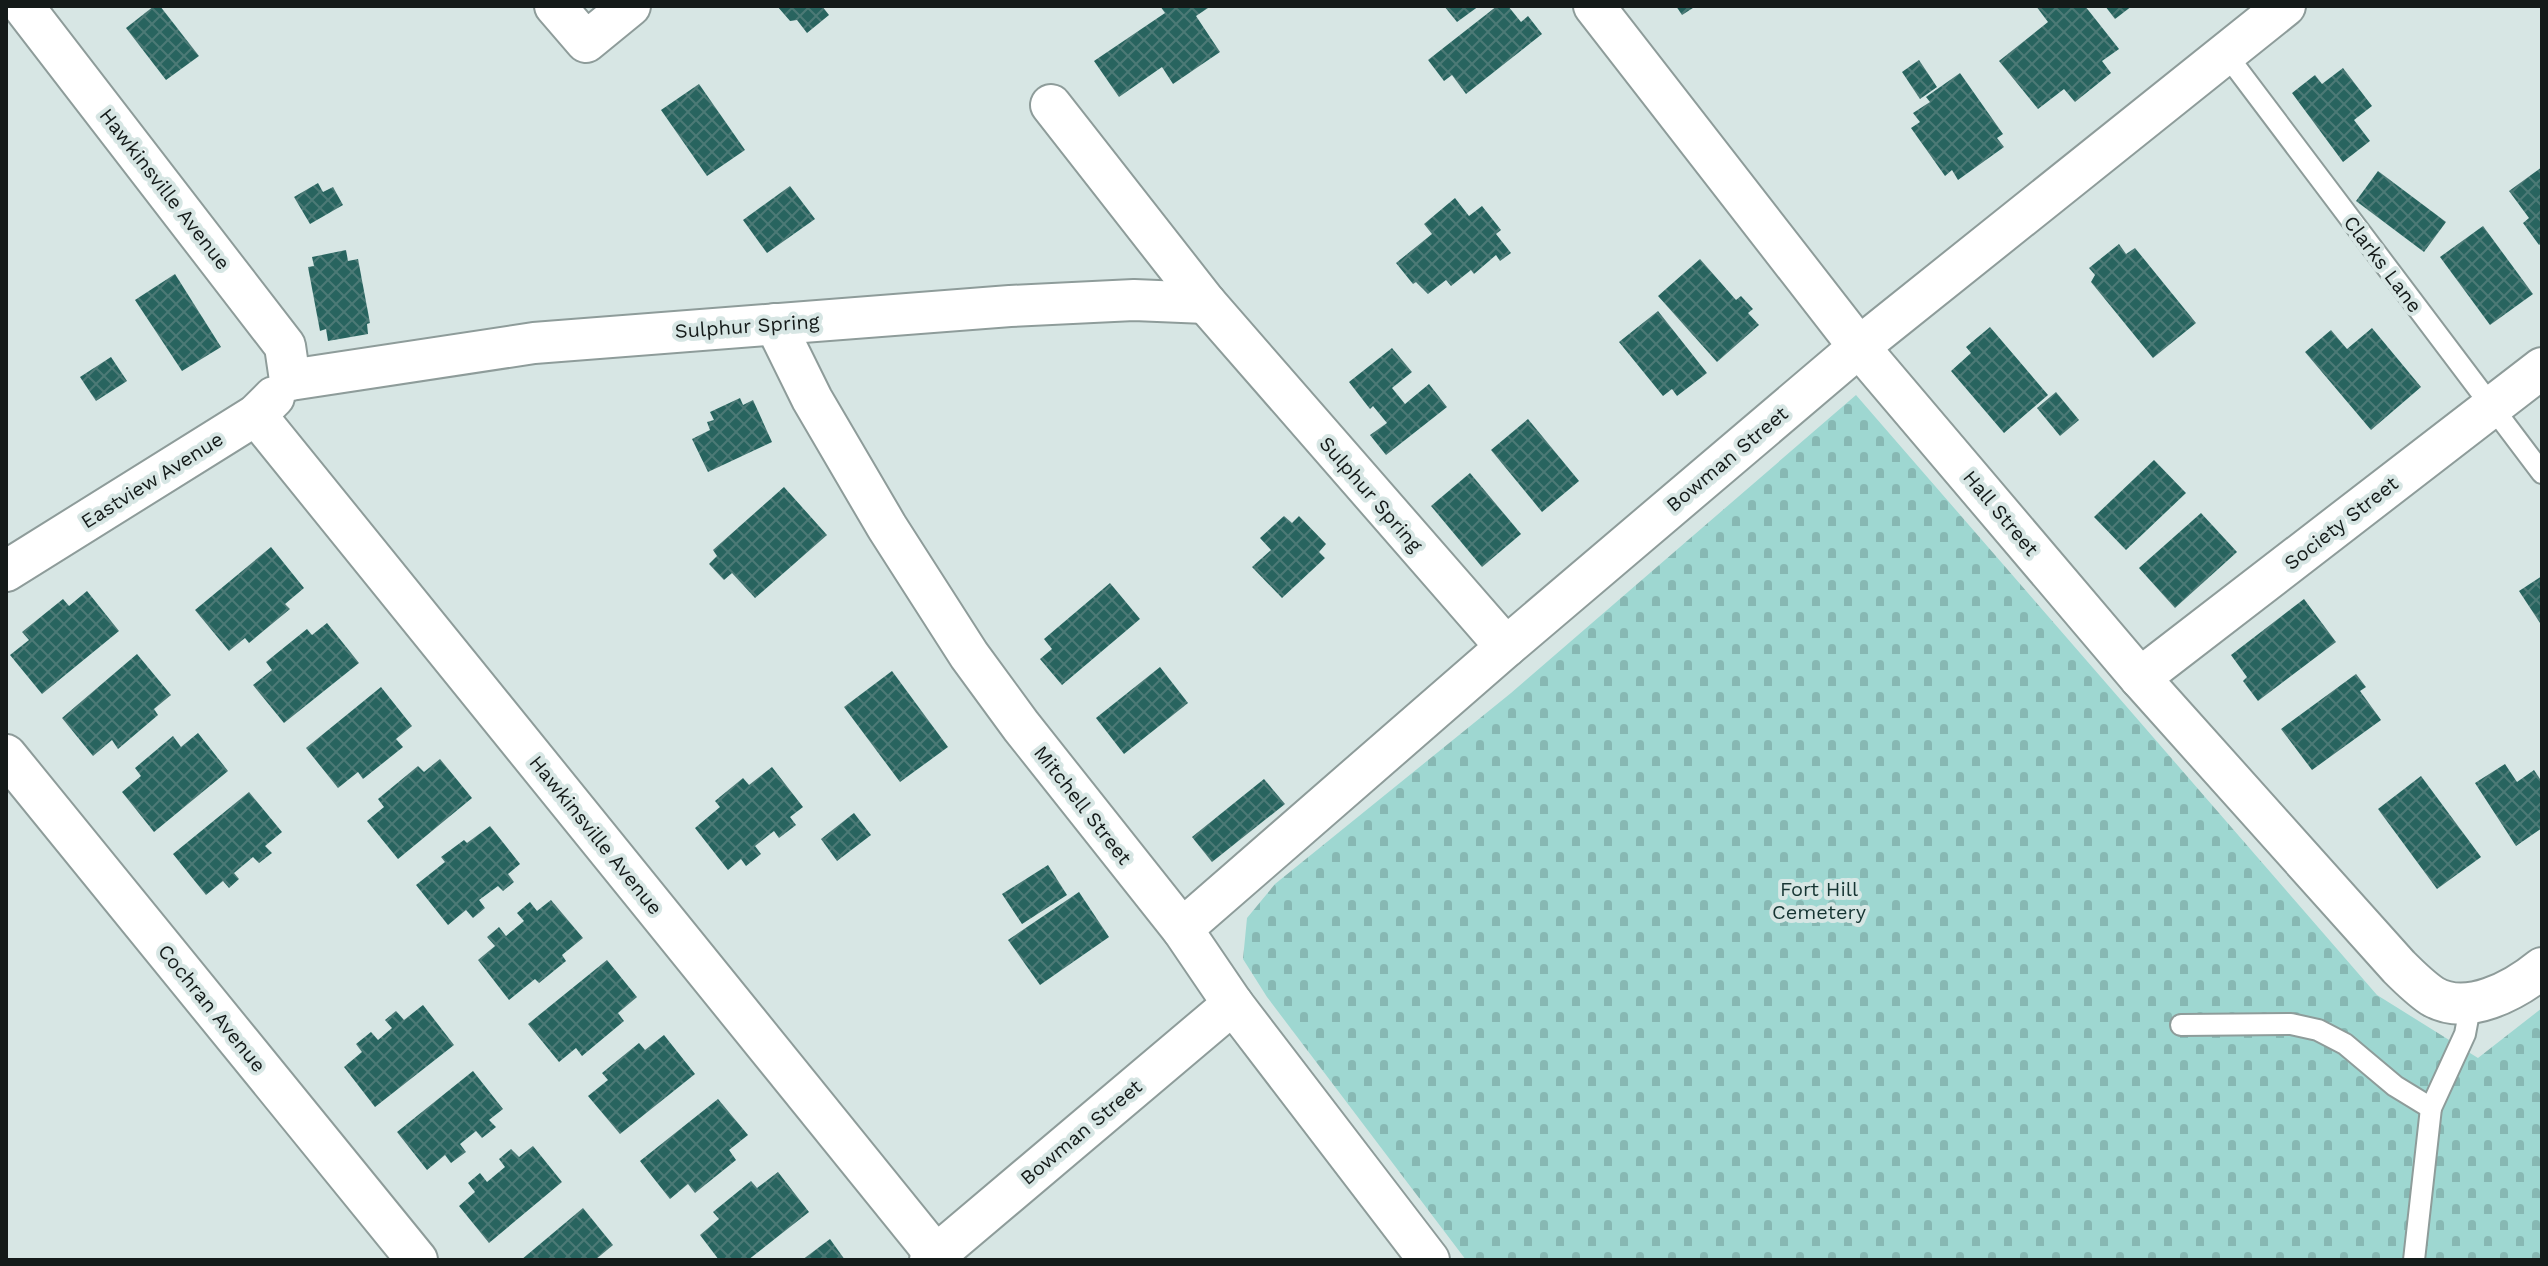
<svg xmlns="http://www.w3.org/2000/svg" width="2548" height="1266" font-family="'Work Sans',sans-serif">
<style>
.cemetery{fill:url(#cemetery-stones)}
.building{fill:url(#building-cross-hatch)}
.lines{fill:none;stroke-linecap:round;stroke-linejoin:round}
.service-casing{stroke:#8e9c9a;stroke-width:24}
.minor-casing{stroke:#8e9c9a;stroke-width:44}
.service{stroke:#fff;stroke-width:20}
.minor{stroke:#fff;stroke-width:40}
.labels{text-anchor:middle;dominant-baseline:central;stroke-width:8;stroke-linejoin:round;paint-order:stroke}
.street-label{font-size:20px;fill:#141a19;stroke:#d7e6e4}
.park-label{font-size:20px;fill:#163533;stroke:#d7e6e4}
</style>
<defs>
<pattern id="cemetery-stones" width="16" height="16" patternUnits="userSpaceOnUse" patternTransform="scale(2)"><rect width="16" height="16" fill="#9ed7d1"/><path d="M2 7V4a2 2 0 0 1 4 0v3zM10 15v-3a2 2 0 0 1 4 0v3z" fill="#87b8b3"/></pattern>
<pattern id="building-cross-hatch" width="8" height="8" patternUnits="userSpaceOnUse" patternTransform="scale(2)"><rect width="8" height="8" fill="#28645f"/><path d="M0 0l8 8M0 8l8-8" fill="none" stroke="#4c7a76"/></pattern>
</defs>
<rect width="100%" height="100%" fill="#d7e6e4"/>
<!-- cemetery -->
<polygon class="cemetery" points="1856,395 2377,995 2478,1058 2542,1008 2542,1260 1466,1260 1267,997 1243,959 1247,918 1275,884 1511,693"/>
<!-- building -->
<g class="building">
<polygon points="154,6 160,6 199,56 166,80 126,28"/>
<polygon points="777,6 822,6 829,15 807,33 797,20 790,21"/>
<polygon points="1160,6 1211,6 1196,16 1220,52 1173,84 1162,67 1119,97 1094,61 1165,13"/>
<polygon points="1444,6 1479,6 1457,22"/>
<polygon points="1497,6 1508,6 1521,22 1528,16 1542,34 1466,94 1452,75 1444,81 1428,60"/>
<polygon points="1676,6 1696,6 1682,15"/>
<polygon points="2036,6 2085,6 2119,49 2102,61 2111,73 2075,102 2064,89 2038,109 1999,61 2048,22"/>
<polygon points="2105,6 2132,6 2115,19"/>
<polygon points="1919,60 1937,87 1920,99 1902,72"/>
<polygon points="2343,68 2372,106 2354,120 2370,141 2343,162 2292,93 2315,75 2322,84"/>
<polygon points="1960,73 2003,134 1997,138 2004,147 1958,180 1952,170 1945,176 1911,128 1920,122 1913,113 1930,102 1926,97"/>
<polygon points="699,84 745,150 707,176 661,110"/>
<polygon points="2542,167 2542,243 2539,245 2523,223 2529,218 2509,191"/>
<polygon points="2378,171 2446,222 2424,252 2356,201"/>
<polygon points="318,183 323,192 333,187 343,205 310,224 294,197"/>
<polygon points="790,186 815,219 767,253 743,220"/>
<polygon points="1455,198 1469,216 1482,206 1501,230 1496,234 1511,253 1500,261 1496,255 1474,274 1471,270 1451,286 1446,280 1428,294 1416,282 1413,284 1396,263 1432,234 1424,224"/>
<polygon points="2483,226 2533,294 2490,325 2440,257"/>
<polygon points="2119,244 2126,254 2135,248 2196,323 2153,358 2091,282 2095,275 2089,268"/>
<polygon points="346,250 348,261 358,259 370,323 367,324 368,334 328,341 326,329 320,331 308,267 314,266 312,257"/>
<polygon points="1700,259 1736,300 1741,296 1753,309 1748,313 1759,325 1717,362 1658,296"/>
<polygon points="175,274 221,347 182,371 135,300"/>
<polygon points="1658,311 1707,373 1677,396 1672,389 1663,396 1619,342"/>
<polygon points="1990,327 2048,395 2004,433 1951,371 1971,353 1966,347"/>
<polygon points="2372,328 2421,387 2371,430 2305,352 2331,330 2347,349"/>
<polygon points="1392,348 1412,372 1392,388 1405,404 1429,384 1447,407 1386,455 1370,435 1387,423 1373,406 1370,409 1349,382"/>
<polygon points="111,357 127,381 96,401 80,377"/>
<polygon points="2056,392 2079,420 2060,436 2037,408"/>
<polygon points="740,398 743,405 753,400 772,442 708,472 692,439 710,430 707,422 714,420 710,412"/>
<polygon points="1528,419 1579,481 1542,512 1491,450"/>
<polygon points="2154,460 2186,493 2126,550 2094,517"/>
<polygon points="1470,473 1521,534 1482,567 1431,506"/>
<polygon points="784,487 827,535 755,598 732,573 724,580 709,564 717,556 713,550"/>
<polygon points="2201,513 2237,552 2175,608 2139,568"/>
<polygon points="1284,516 1292,523 1299,516 1326,544 1319,552 1325,558 1282,598 1252,567 1271,550 1260,538"/>
<polygon points="271,547 304,588 285,604 290,609 249,643 245,638 229,651 195,610"/>
<polygon points="2542,576 2542,626 2519,591"/>
<polygon points="1110,583 1140,619 1062,685 1040,659 1052,649 1044,639"/>
<polygon points="87,591 119,631 42,694 10,655 29,640 22,632 63,599 69,606"/>
<polygon points="2304,599 2336,642 2258,701 2243,681 2247,677 2231,655"/>
<polygon points="327,623 359,663 284,723 253,685 272,670 266,662 307,629 312,635"/>
<polygon points="137,654 171,695 154,709 158,715 118,749 112,740 93,756 62,718"/>
<polygon points="1160,667 1188,703 1124,754 1096,718"/>
<polygon points="892,671 948,747 900,782 844,707"/>
<polygon points="2356,674 2366,687 2360,691 2381,720 2312,770 2281,729"/>
<polygon points="381,687 412,726 396,739 403,747 363,779 358,772 338,788 306,748"/>
<polygon points="198,733 228,771 154,832 122,792 141,776 135,768 173,736 181,747"/>
<polygon points="440,759 472,798 398,859 367,821 384,807 378,799 418,766 424,772"/>
<polygon points="2505,764 2517,782 2534,770 2542,782 2542,828 2516,846 2475,783"/>
<polygon points="772,767 803,807 790,817 796,825 779,838 774,831 755,846 761,854 746,866 741,859 728,870 695,828 720,807 715,801 743,778 749,785"/>
<polygon points="2421,776 2481,857 2437,889 2378,809"/>
<polygon points="1264,779 1285,804 1212,862 1192,837"/>
<polygon points="249,792 282,832 265,846 272,853 259,863 253,857 234,873 239,879 229,888 223,881 206,895 173,854"/>
<polygon points="854,813 871,835 837,861 821,839"/>
<polygon points="490,826 520,864 508,874 514,882 503,891 498,886 479,900 485,908 473,918 466,910 448,925 416,885 445,862 441,857 464,840 467,843"/>
<polygon points="1048,865 1067,895 1022,924 1002,894"/>
<polygon points="1079,892 1109,937 1040,985 1008,940"/>
<polygon points="551,900 583,938 562,955 566,961 539,983 535,979 509,1000 478,960 495,946 487,937 499,927 506,936 524,921 517,913 530,902 537,911"/>
<polygon points="607,960 637,997 618,1013 624,1021 582,1056 576,1048 559,1062 528,1024"/>
<polygon points="423,1005 454,1045 375,1107 344,1067 362,1052 356,1044 371,1032 378,1040 392,1028 385,1020 396,1011 404,1020"/>
<polygon points="664,1035 695,1074 620,1134 588,1096 608,1080 602,1073 639,1043 645,1050"/>
<polygon points="473,1071 503,1109 489,1120 496,1127 482,1138 476,1131 460,1144 466,1152 451,1163 445,1155 427,1170 397,1132"/>
<polygon points="718,1099 748,1135 729,1150 736,1160 695,1193 688,1184 670,1199 640,1161"/>
<polygon points="533,1146 562,1182 489,1243 459,1206 475,1192 468,1183 480,1173 487,1182 505,1167 499,1159 511,1149 519,1157"/>
<polygon points="778,1172 809,1212 748,1260 719,1260 700,1235 719,1219 713,1212 751,1181 757,1188"/>
<polygon points="583,1208 613,1245 595,1260 521,1260"/>
<polygon points="830,1239 845,1260 802,1260"/>
</g>
<g class="lines">
<defs>
<g id="service">
<polyline points="2226,54 2542,473"/>
<polyline points="2181,1025 2291,1024 2318,1030 2345,1044 2395,1086 2431,1108"/>
<polyline points="2414,1260 2431,1108 2465,1034 2471,1002"/>
</g>
<g id="minor">
<polyline points="23,6 285,346 290,380"/>
<polyline points="555,6 586,42 630,6"/>
<path d="M 1594,6 L 1859,347 L 2140,678 L 2399,967 C 2409,977 2420,988 2432,996 C 2467,1017 2515,990 2542,968"/>
<polyline points="1051,105 1206,303 1506,647"/>
<polyline points="775,324 812,399 887,527 969,655 1021,726 1182,929 1233,1004 1429,1260"/>
<polyline points="290,380 534,343 1010,306 1134,300 1206,303"/>
<polyline points="256,415 936,1255"/>
<polyline points="6,571 256,415 274,397"/>
<polyline points="2140,678 2542,368"/>
<polyline points="6,755 417,1260"/>
<polyline points="1182,929 1506,647 1859,347 2285,6"/>
<polyline points="930,1260 1233,1004"/>
</g>
</defs>
<!-- service casing -->
<use href="#service" class="service-casing"/>
<!-- minor casing -->
<use href="#minor" class="minor-casing"/>
<!-- service -->
<use href="#service" class="service"/>
<!-- minor -->
<use href="#minor" class="minor"/>
</g>
<g class="labels">
<!-- street labels -->
<g class="street-label">
<text transform="translate(165 189) rotate(52)">Hawkinsville Avenue</text>
<text transform="translate(2383 264) rotate(53)">Clarks Lane</text>
<text transform="translate(747 326) rotate(-4)">Sulphur Spring</text>
<text transform="translate(1727 459) rotate(-40)">Bowman Street</text>
<text transform="translate(152 480) rotate(-32)">Eastview Avenue</text>
<text transform="translate(1371 494) rotate(49)">Sulphur Spring</text>
<text transform="translate(2001 513) rotate(50)">Hall Street</text>
<text transform="translate(2341 523) rotate(-38)">Society Street</text>
<text transform="translate(1083 805) rotate(52)">Mitchell Street</text>
<text transform="translate(596 835) rotate(51)">Hawkinsville Avenue</text>
<text transform="translate(212 1008) rotate(51)">Cochran Avenue</text>
<text transform="translate(1081 1132) rotate(-40)">Bowman Street</text>
</g>
<!-- park labels -->
<g class="park-label">
<text x="1819" y="889">Fort Hill<tspan x="1819" dy="23">Cemetery</tspan></text>
</g>
</g>
<!-- border -->
<rect width="2548" height="1266" fill="none" stroke="#141a19" stroke-width="16"/>
</svg>
